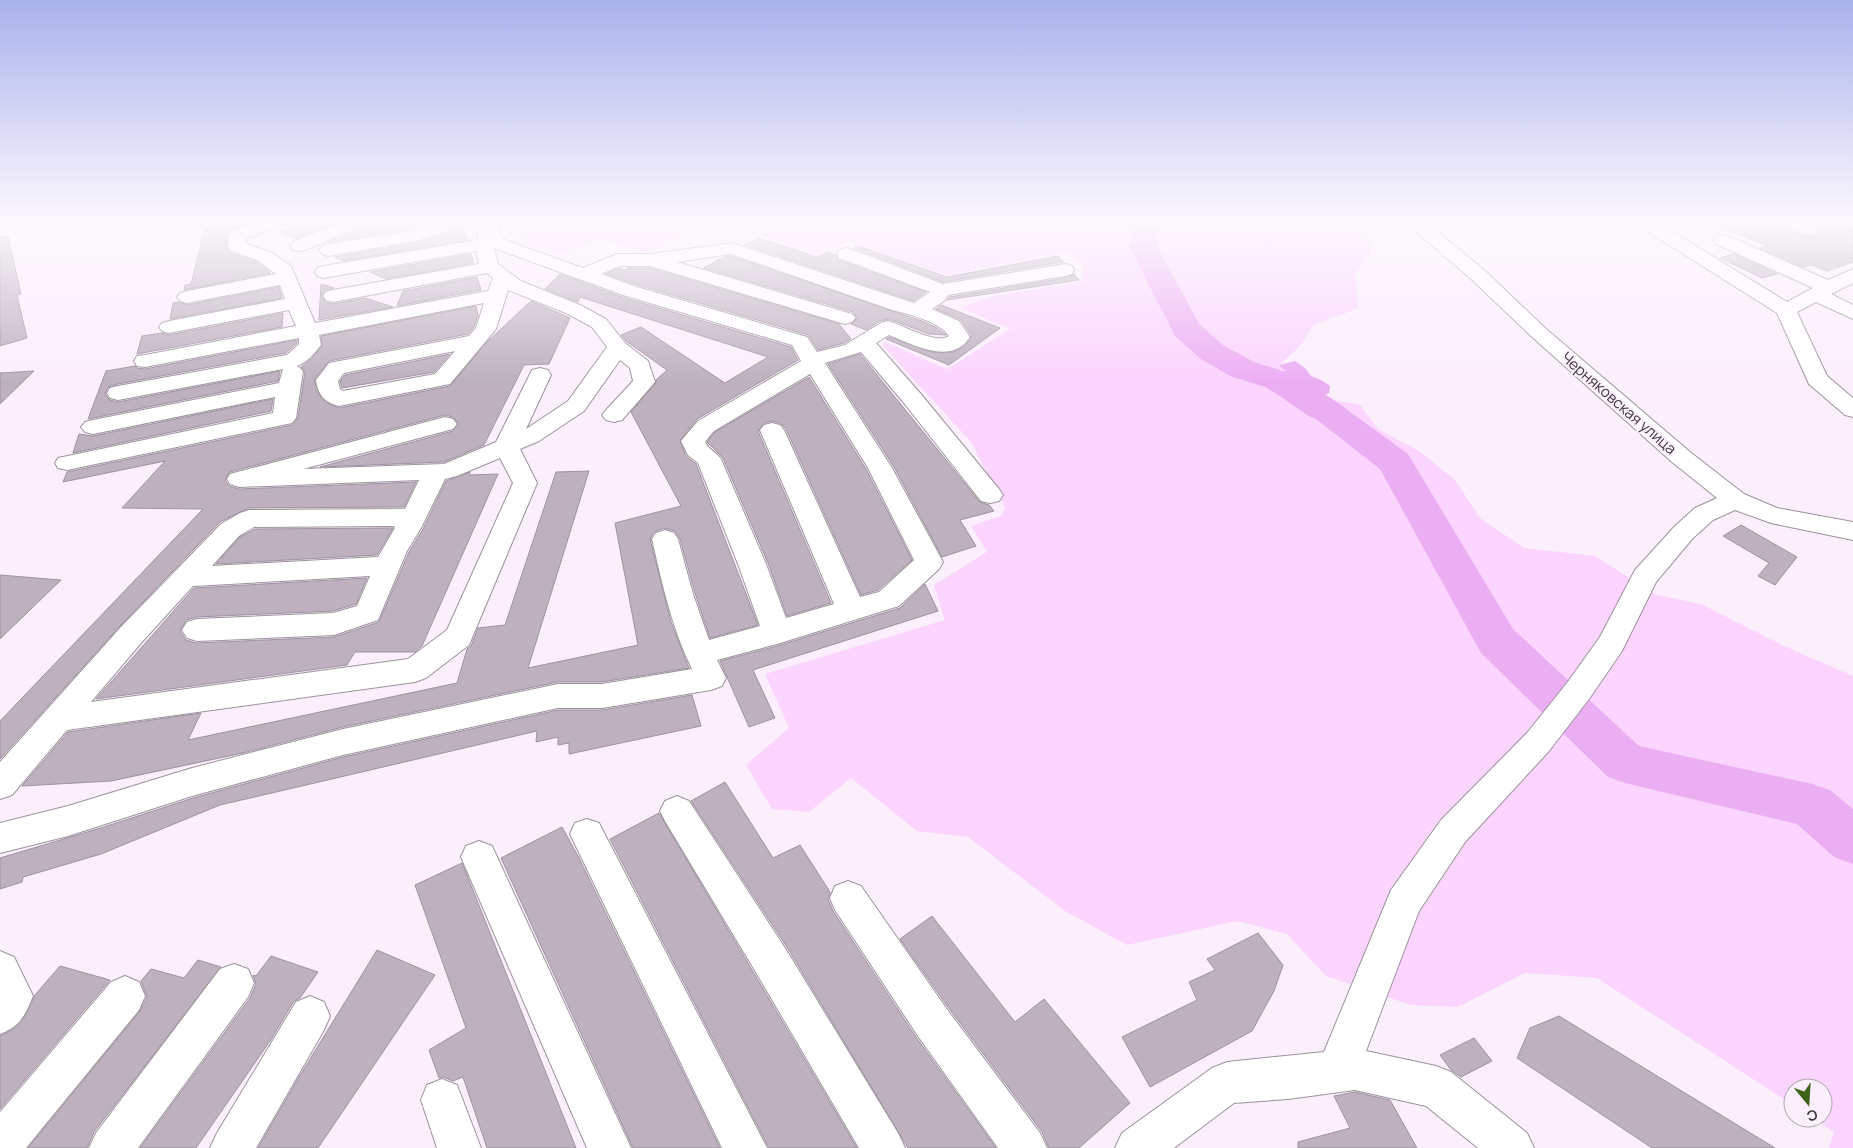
<svg xmlns="http://www.w3.org/2000/svg" width="1853" height="1148" font-family="Manrope,sans-serif">
<style>
.green{fill:#fbd4ff}
.water{fill:#ecaef3}
.lines{fill:none;stroke-linecap:round;stroke-linejoin:round}
.river{fill:#ecaef3;fill-rule:evenodd}
.building{fill:#bcb1bd;stroke:#9d929e}
.minor-casing{stroke:#9c929d;stroke-width:2}
.minor{fill:#fff;fill-rule:evenodd}
.labels{text-anchor:middle;dominant-baseline:central;stroke-width:4.5;stroke-linejoin:round;paint-order:stroke}
.street-label{font-size:15px;fill:#3d383d;stroke:#fbeffc}
</style>
<rect width="100%" height="100%" fill="#fbeffc"/>
<!-- green -->
<polygon class="green" points="537,222 1344,222 1370,240 1371,256 1355,273 1359,308 1314,325 1299,347 1279,365 1286,372 1274,384 1277,394 1308,402 1322,398 1360,405 1378,429 1419,451 1455,480 1480,518 1524,548 1595,556 1655,594 1703,605 1782,645 1853,676 1853,1148 1829,1148 1834,1132 1813,1118 1823,1118 1823,1088 1793,1088 1793,1105 1597,978 1525,973 1458,1007 1411,1005 1326,976 1287,934 1237,921 1127,945 1065,911 968,837 917,831 851,778 809,812 772,809 746,765 789,728 765,674 945,620 934,585 987,552 971,526 1001,516 1005,507 971,442 883,346 883,341 947,369 1010,329 961,308 992,296 1082,282 1083,264 1067,251 948,275 850,242 815,253 722,223 705,226 644,253 599,238 560,254 519,242 526,228"/>
<!-- water -->
<polygon class="water" points="1295,361 1305,368 1311,376 1321,380 1330,386 1329,393 1308,402 1342,418 1339,425 1310,417 1277,394 1274,384 1277,377 1286,372 1279,365"/>
<g class="lines">
<!-- river -->
<polygon class="river" points="1133,222 1159,222 1157,246 1199,324 1223,345 1254,362 1289,373 1331,398 1408,454 1513,629 1639,746 1812,784 1830,790 1853,809 1853,864 1834,857 1797,824 1625,783 1608,777 1481,653 1380,469 1307,412 1265,387 1230,376 1201,359 1175,336 1129,246"/>
</g>
<!-- building -->
<g class="building">
<polygon points="248,222 256,222 230,230 227,235 226,248 230,253 255,261 271,273 184,290 185,285 191,284 205,228"/>
<polygon points="307,222 338,222 295,239 280,232"/>
<polygon points="372,222 414,222 416,228 328,242 357,230 367,228"/>
<polygon points="1710,222 1776,222 1780,228 1808,237 1816,235 1819,230 1808,222 1853,222 1853,262 1827,271 1812,265 1803,267 1759,248 1767,246"/>
<polygon points="464,228 467,240 344,261 335,257 416,243"/>
<polygon points="8,236 21,294 17,295 27,338 0,346 0,237"/>
<polygon points="758,238 817,257 827,252 836,255 838,260 926,292 914,301 745,245"/>
<polygon points="858,246 947,277 1058,256 1063,262 943,282 854,248"/>
<polygon points="471,254 474,263 386,279 370,272"/>
<polygon points="1734,254 1777,274 1762,278 1720,258"/>
<polygon points="731,256 922,321 937,328 946,335 929,334 889,319 880,321 866,330 851,324 857,318 853,312 704,268 724,257"/>
<polygon points="619,268 625,270 628,268 650,268 839,324 851,339 844,343 818,350 808,335 638,285 606,274"/>
<polygon points="560,274 622,297 791,347 798,360 697,419 680,440 686,456 696,464 758,625 710,638 695,593 680,539 675,531 664,528 654,532 650,539 671,622 689,668 602,682 558,682 343,727 243,753 111,781 22,786 68,732 201,713 188,740 457,683 467,649 471,646 478,628 505,625 556,472 589,471 528,668 638,645 615,523 681,506 631,412 656,383 656,380 667,370 626,341 621,335 641,327 725,383 768,357 580,297 578,302 545,289"/>
<polygon points="1074,274 1079,280 947,300 949,297 1065,278"/>
<polygon points="477,277 481,290 397,306 403,291"/>
<polygon points="321,284 334,288 325,290 322,295 325,302 333,304 365,298 393,307 319,320"/>
<polygon points="279,287 282,298 170,319 173,303 179,302 187,305"/>
<polygon points="531,301 570,318 549,364 524,365 484,445 444,462 320,467 453,431 458,423 453,417 445,415 230,472 225,480 229,486 239,489 416,482 404,507 249,508 220,522 120,626 0,759 0,721 203,509 122,508 165,461 63,482 67,472 292,425 298,418 305,371 301,367 311,359 322,346 321,336 476,306 478,315 474,327 468,334 329,361 314,380 321,398 329,404 339,408 450,386 486,343"/>
<polygon points="941,305 1000,328 949,365 886,339 889,337 932,352 953,352 963,347 972,336 960,319 936,309"/>
<polygon points="283,313 282,327 137,354 142,336 162,333 169,335"/>
<polygon points="297,340 297,343 286,353 118,384 108,387 105,394 110,400 118,402 280,371 278,381 88,419 106,371 135,366 137,368 145,369"/>
<polygon points="450,354 434,372 342,388 340,381 345,375"/>
<polygon points="860,354 980,502 989,505 994,511 960,520 976,546 942,557 894,467 828,364"/>
<polygon points="34,371 0,404 0,373"/>
<polygon points="809,377 866,469 912,560 878,590 861,595 786,429 780,423 772,421 764,423 758,431 831,603 787,616 768,563 723,458 707,442 715,432"/>
<polygon points="273,399 271,411 73,453 79,434 93,436"/>
<polygon points="470,472 469,475 498,474 422,646 415,652 355,652 347,665 96,699 194,588 367,578 356,604 333,611 197,617 186,620 180,631 186,640 196,643 334,637 379,622 409,552 423,529 446,481"/>
<polygon points="1741,525 1797,557 1775,585 1758,576 1769,563 1723,536"/>
<polygon points="393,528 377,555 216,564 240,537 255,529"/>
<polygon points="0,575 61,580 0,639"/>
<polygon points="925,584 938,611 753,670 775,718 749,727 720,661 777,646 900,608"/>
<polygon points="692,695 701,726 569,754 569,743 558,745 558,737 536,742 537,731 289,789 220,805 101,854 23,877 22,882 0,889 0,858 104,827 193,798 343,757 558,710 602,710"/>
<polygon points="725,782 773,858 800,845 830,892 828,899 833,911 916,1037 996,1148 908,1148 787,947 691,801"/>
<polygon points="659,813 755,975 857,1148 769,1148 610,839"/>
<polygon points="562,827 578,856 720,1148 633,1148 501,858"/>
<polygon points="462,863 576,1148 487,1148 463,1077 453,1081 443,1077 439,1078 429,1050 466,1028 415,885"/>
<polygon points="932,916 1015,1022 1044,999 1130,1103 1079,1148 1049,1148 1042,1132 948,1007 900,939"/>
<polygon points="1258,933 1283,965 1274,991 1252,1031 1150,1087 1122,1037 1197,1000 1189,982 1215,970 1207,959"/>
<polygon points="377,950 435,975 318,1148 258,1148 299,1077"/>
<polygon points="271,956 318,972 300,998 294,1001 270,1041 196,1148 140,1148 250,998 256,984 253,975 256,976"/>
<polygon points="198,960 221,967 94,1132 87,1148 28,1148 140,1011 147,997 141,981 151,969 184,978"/>
<polygon points="60,966 110,980 0,1109 0,1036 13,1029 22,1021 35,995"/>
<polygon points="1559,1016 1775,1148 1652,1148 1517,1058 1530,1028"/>
<polygon points="1474,1038 1492,1061 1461,1077 1451,1070 1440,1055"/>
<polygon points="1355,1092 1390,1100 1417,1148 1298,1148 1298,1142 1350,1128 1334,1096"/>
</g>
<g class="lines">
<defs>
<g id="minor">
<path d="M 261,222 L 270,222 L 273,226 L 270,230 L 247,238 L 246,244 L 271,252 L 291,266 L 315,323 L 488,291 L 493,278 L 487,273 L 333,302 L 326,300 L 323,296 L 326,292 L 333,290 L 479,264 L 476,251 L 324,278 L 317,276 L 315,272 L 317,268 L 324,266 L 477,240 L 480,222 L 497,222 L 502,239 L 583,268 L 617,254 L 651,254 L 732,243 L 914,303 L 930,292 L 839,258 L 837,254 L 839,250 L 846,248 L 853,250 L 943,284 L 1065,264 L 1072,266 L 1074,270 L 1072,274 L 1065,276 L 948,295 L 944,301 L 932,309 L 959,321 L 970,337 C 951,366 914,345 889,335 L 876,343 L 920,393 L 999,489 L 1003,495 L 999,501 L 990,503 L 981,501 L 904,403 L 861,352 L 825,363 L 892,468 L 943,562 L 939,569 L 899,606 L 777,644 L 717,660 L 726,678 L 722,686 L 711,690 L 602,708 L 558,708 L 343,755 L 192,796 L 68,836 L 0,853 L 0,823 L 68,806 L 192,768 L 343,729 L 558,684 L 602,684 L 692,669 C 672,629 662,583 652,539 L 656,533 L 665,530 L 674,533 L 678,539 L 693,594 L 709,640 L 760,626 L 738,564 L 698,463 L 688,455 L 681,441 L 698,421 L 801,361 L 792,345 L 623,295 L 494,248 L 498,264 L 521,281 L 580,305 L 606,319 L 625,343 L 648,361 L 655,382 L 622,420 L 614,422 L 606,420 L 602,415 L 606,410 L 633,381 L 630,368 L 620,360 L 584,411 L 539,441 L 520,449 L 537,483 L 469,645 L 426,678 L 415,682 L 67,730 L 12,795 L 0,799 L 0,762 L 121,627 L 221,524 L 240,513 L 249,510 L 405,509 L 419,480 L 239,487 L 230,484 L 227,479 L 230,474 L 445,417 L 453,419 L 457,424 L 453,429 L 303,469 L 444,464 L 496,442 L 532,370 L 540,368 L 548,370 L 551,375 L 526,429 L 568,401 L 607,347 L 592,327 L 566,313 L 508,290 L 496,329 L 450,384 L 339,406 C 324,402 318,395 316,380 L 329,363 L 469,336 L 476,328 L 484,303 L 319,335 L 321,345 C 315,353 306,363 297,366 L 303,371 L 296,418 L 292,423 L 67,470 L 58,468 L 55,463 L 58,458 L 273,413 L 275,397 L 93,434 L 85,432 L 81,427 L 85,422 L 93,420 L 279,383 L 283,369 L 118,400 L 110,398 L 107,393 L 110,388 L 118,386 L 287,355 L 299,344 L 299,338 L 145,367 L 137,366 L 134,361 L 137,356 L 145,355 L 296,326 L 289,310 L 169,333 L 162,331 L 159,327 L 162,323 L 169,321 L 285,299 L 280,285 L 187,303 L 180,301 L 177,297 L 180,293 L 187,291 L 276,274 L 257,260 L 231,251 L 228,247 L 229,235 L 232,231 ZM 731,254 L 892,310 C 908,314 939,321 949,336 C 937,345 903,325 888,321 L 881,323 L 845,345 L 817,352 L 807,337 L 637,287 L 601,274 L 620,266 L 650,266 L 838,322 L 845,324 L 852,322 L 855,318 L 852,314 L 677,262 ZM 455,351 L 435,374 L 343,391 L 340,389 L 338,381 L 344,373 ZM 810,374 L 868,468 L 914,560 L 879,592 L 860,597 L 784,430 L 780,425 L 772,423 L 764,425 L 760,430 L 834,604 L 786,618 L 766,564 L 721,459 C 716,452 708,449 705,442 L 714,431 ZM 500,458 L 513,483 L 447,630 L 408,659 L 91,702 L 141,643 L 193,586 L 370,576 L 357,606 L 333,613 L 197,619 L 187,622 L 182,630 L 187,638 L 197,641 L 334,635 L 378,620 L 407,551 L 421,528 L 445,479 L 457,476 ZM 394,526 L 395,528 L 378,557 L 212,566 L 239,536 L 254,527 Z"/>
<polygon points="342,222 370,222 367,226 356,228 305,250 299,251 293,250 290,246 293,242"/>
<polygon points="440,222 464,222 461,226 416,241 328,256 322,254 319,250 322,246 328,244 413,231"/>
<polygon points="1407,222 1425,222 1483,269 1545,328 1690,452 1744,494 1777,508 1853,522 1853,540 1771,523 1735,510 1713,520 1693,538 1656,582 1622,651 1589,699 1549,751 1465,842 1419,911 1366,1051 1436,1066 1451,1072 1527,1133 1534,1148 1478,1148 1426,1106 1355,1090 1288,1099 1234,1103 1174,1148 1115,1148 1122,1133 1212,1068 1227,1062 1324,1052 1391,890 1441,820 1527,733 1567,683 1600,637 1635,570 1675,526 1695,508 1717,498 1672,462 1531,336 1469,277 1409,226"/>
<polygon points="1636,222 1657,222 1787,302 1813,288 1716,244 1713,240 1716,236 1722,235 1728,236 1828,280 1853,269 1853,283 1831,294 1853,305 1853,319 1816,302 1797,312 1827,376 1853,398 1853,417 1845,415 1809,384 1777,313 1639,226"/>
<path d="M 1778,222 C 1790,221 1809,219 1817,230 L 1814,234 L 1808,235 L 1781,226 Z"/>
<polygon points="677,796 689,801 785,948 898,1133 905,1148 859,1148 757,974 665,821 660,811 665,801"/>
<polygon points="587,819 599,823 767,1148 722,1148 570,834 575,823"/>
<polygon points="479,841 492,846 631,1148 587,1148 461,857 466,846"/>
<polygon points="848,881 861,886 946,1008 1040,1133 1047,1148 998,1148 918,1036 835,910 830,898 835,886"/>
<path d="M 0,951 L 14,957 L 33,996 C 25,1016 20,1026 0,1034 Z"/>
<polygon points="234,964 248,969 254,983 248,997 138,1148 89,1148 96,1133 220,969"/>
<polygon points="125,976 139,982 145,996 139,1010 26,1148 0,1148 0,1112 111,982"/>
<polygon points="310,996 324,1002 330,1016 324,1030 256,1148 210,1148 217,1133 296,1002"/>
<polygon points="442,1079 457,1085 481,1148 437,1148 421,1100 427,1085"/>
</g>
</defs>
<!-- minor casing -->
<use href="#minor" class="minor-casing"/>
<!-- minor -->
<use href="#minor" class="minor"/>
</g>
<!-- sky -->
<linearGradient id="sky" x2="0" y2="1"><stop stop-color="#a9b2ec"/><stop offset="0.58" stop-color="#fdf8fe"/><stop offset="1" stop-color="#fdf8fe" stop-opacity="0"/></linearGradient>
<rect width="1853" height="382" fill="url(#sky)"/>
<g class="labels">
<!-- street labels -->
<g class="street-label">
<text transform="translate(1619 403) rotate(41)">Черняковская улица</text>
</g>
</g>
<!-- north arrow -->
<g transform="translate(1808 1103) rotate(162)"><circle r="24" fill="#fbeffc" stroke="#afa6b0"/>
<path d="M0-4L9 19L0 12L-9 19Z" fill="#40631b"/>
<text y="-8" font-size="14" font-weight="bold" text-anchor="middle" fill="#3d383d">С</text>
</g>
</svg>
